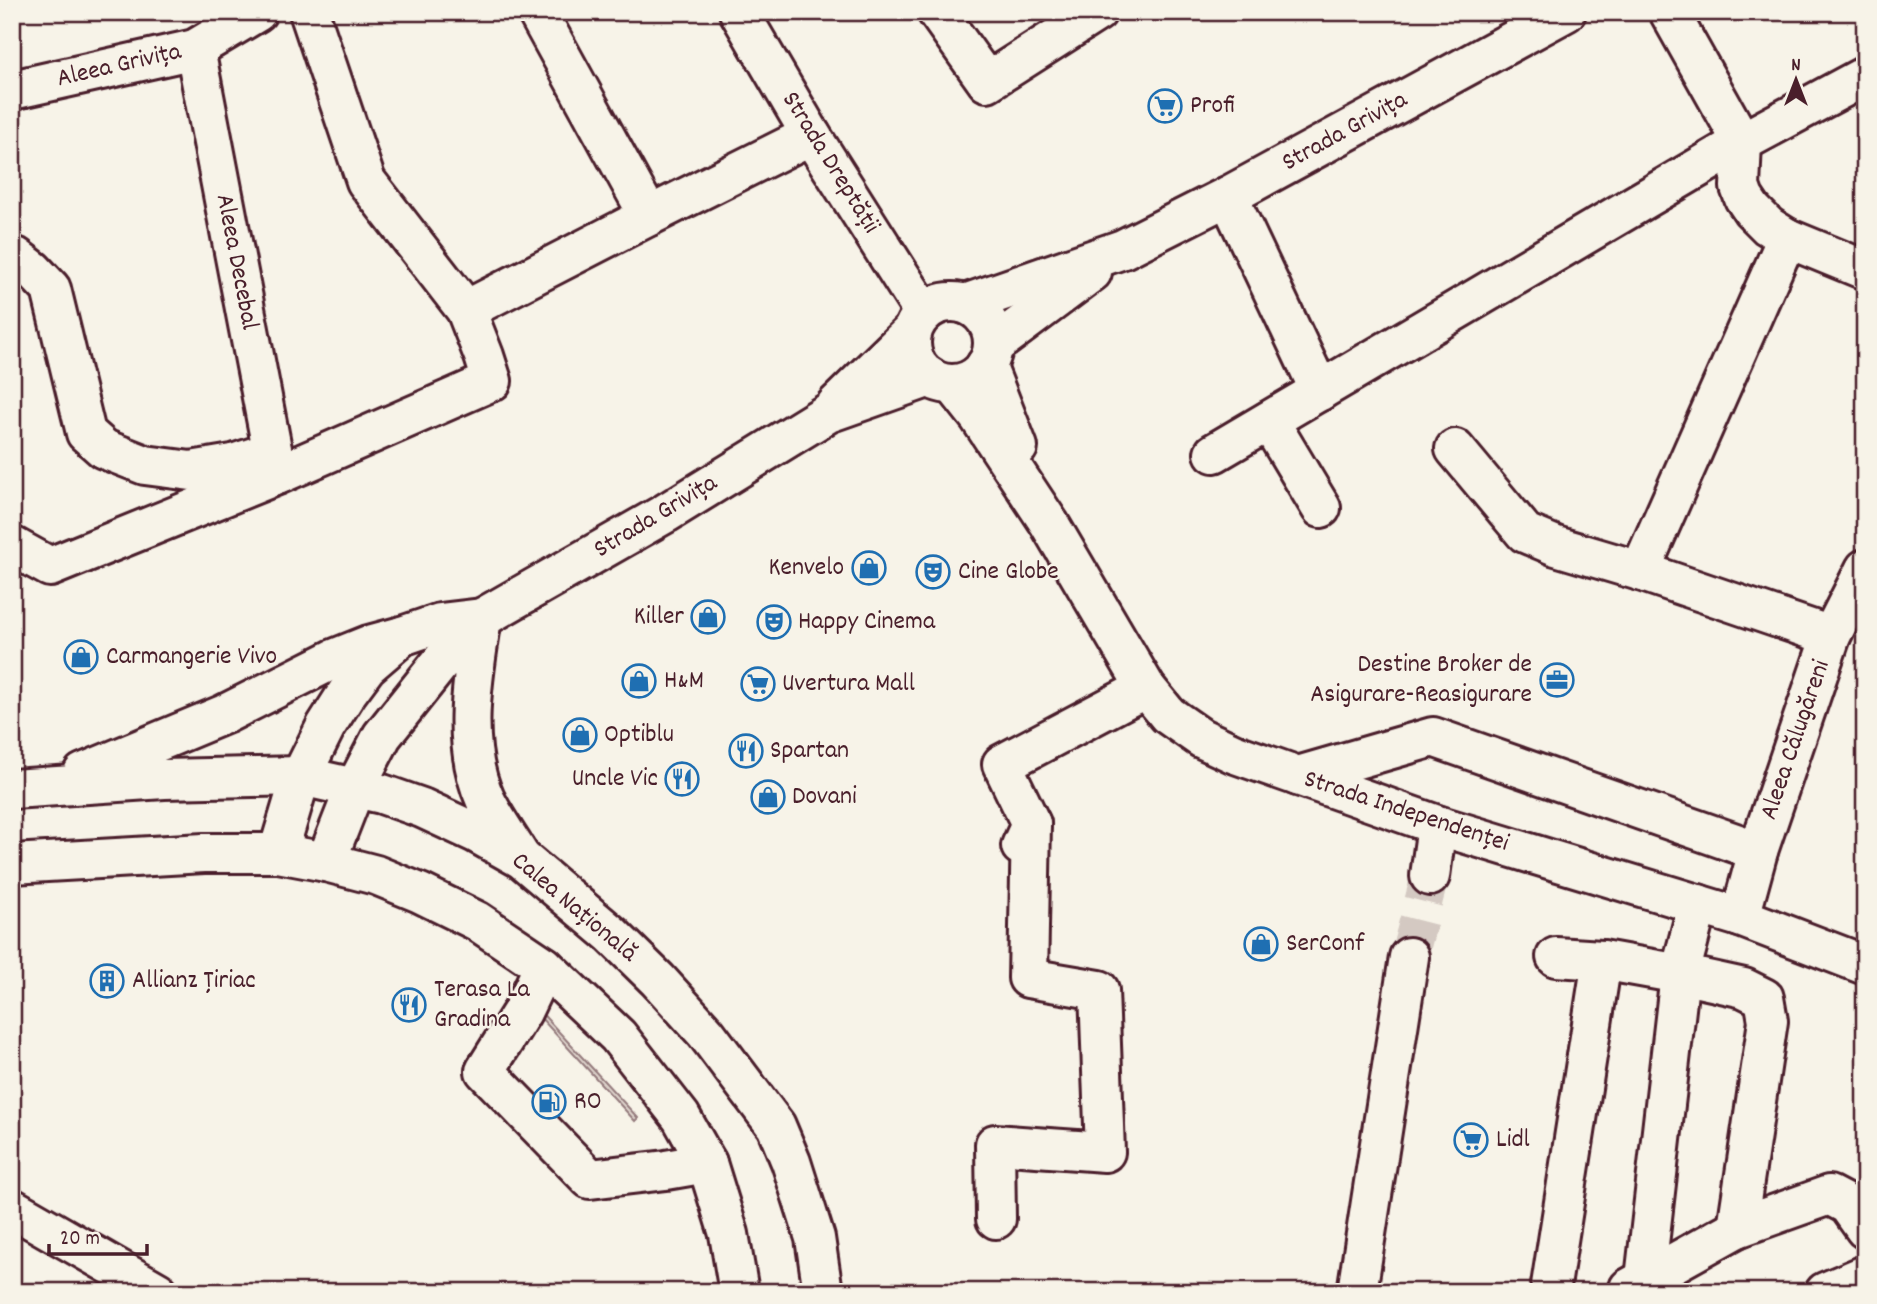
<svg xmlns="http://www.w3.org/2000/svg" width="1877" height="1304" font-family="Dekko,sans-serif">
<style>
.green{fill:#ded4cc;stroke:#947a7c;stroke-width:2}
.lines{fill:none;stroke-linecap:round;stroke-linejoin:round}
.minor-tunnel{stroke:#d4c9c2;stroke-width:38;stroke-dasharray:38 19;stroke-linecap:butt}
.minor-casing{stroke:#4a1f2b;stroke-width:44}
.major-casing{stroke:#4a1f2b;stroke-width:44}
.minor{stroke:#f7f3e8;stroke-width:38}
.major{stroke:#f7f3e8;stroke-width:38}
.labels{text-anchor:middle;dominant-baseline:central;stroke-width:5;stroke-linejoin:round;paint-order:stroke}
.street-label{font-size:26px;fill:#4a1f2b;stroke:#f7f3e8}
.poi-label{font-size:26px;fill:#4a1f2b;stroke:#f7f3e8;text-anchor:start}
</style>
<rect width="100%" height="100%" fill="#f7f3e8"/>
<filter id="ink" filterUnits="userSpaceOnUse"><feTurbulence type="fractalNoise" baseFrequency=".0143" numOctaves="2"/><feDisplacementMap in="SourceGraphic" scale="14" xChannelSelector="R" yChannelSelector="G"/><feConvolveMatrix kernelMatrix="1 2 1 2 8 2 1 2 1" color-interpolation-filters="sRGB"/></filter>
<g filter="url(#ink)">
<!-- green -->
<polygon class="green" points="537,1008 638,1118 635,1121 540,1017"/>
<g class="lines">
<!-- minor-tunnel -->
<polyline class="minor-tunnel" points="1409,957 1430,876"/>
<defs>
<g id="minor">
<polyline points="537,12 649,216 811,135"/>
<polyline points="739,12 811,135 924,313"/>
<polyline points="937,12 987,82 1097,12"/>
<polyline points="1669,12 1742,142 1740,187 1744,198 1752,210 1768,226 1787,238 1865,270"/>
<polyline points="195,49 277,475"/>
<polyline points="12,90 195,49 257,12"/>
<polyline points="1228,196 1320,391"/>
<polyline points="12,257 16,257 33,270 51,289 86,433 104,449 145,465 191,471 233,464 272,451"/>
<polyline points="466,310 649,216"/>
<polyline points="986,365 1018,447"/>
<polyline points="953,384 979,417 1049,523 1146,688 1168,715 1201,738 1233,753 1437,825 1740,917 1865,965"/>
<polyline points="1269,421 1321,508"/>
<polyline points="1455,449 1525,533 1556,546 1640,571 1831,636"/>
<polyline points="1214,453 1742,142 1865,76"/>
<polyline points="12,546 50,567 277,475 492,381 484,356 466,310 366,181 309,12"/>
<polyline points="1640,571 1787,238"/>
<polyline points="1298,776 1433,737 1758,851"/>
<polyline points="1021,846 1031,824 1002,764 1146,688"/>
<polyline points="1430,876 1437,825"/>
<polyline points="1740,917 1758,851 1831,636 1865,569"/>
<polyline points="1556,957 1602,960"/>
<polyline points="544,966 522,1012 485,1071 590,1179 666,1170 707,1163"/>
<polyline points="12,1208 158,1292"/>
<polyline points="996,1219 995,1144 1105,1152 1099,990 1028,978 1031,824"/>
<polyline points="1645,1279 1680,974 1744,988 1764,998 1768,1021 1737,1228 1829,1195 1848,1205 1865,1229"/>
<polyline points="1629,1288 1737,1228"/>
<polyline points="1357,1292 1409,957"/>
<polyline points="1550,1292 1602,960 1680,974 1698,904"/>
<polyline points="1825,1292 1865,1275"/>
</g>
<g id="major">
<circle cx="952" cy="343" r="41"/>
<polyline points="965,304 1123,249 1228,196 1566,12"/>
<polyline points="993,346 1092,272"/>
<polyline points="836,405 912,331"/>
<path d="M 482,618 C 473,676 460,743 485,799 C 494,818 508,837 519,855"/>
<polyline points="83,773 225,714 334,659 369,645 402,636"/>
<polyline points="12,789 164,779 301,776 382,794 422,808 476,833 522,859 611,934 658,980 706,1033 776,1126 791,1162 815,1238 823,1292"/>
<polyline points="278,853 301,776 326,726 347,693 367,666 402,636 440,623 482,618"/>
<polyline points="326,862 355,788 382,736 457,642 482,618 666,513 828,413 930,377"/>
<polyline points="12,864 204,853 278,853 326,862 376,875 420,893 477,921 544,966 618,1036 681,1117 707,1163 729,1234 739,1292"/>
</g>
</defs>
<!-- minor casing -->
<use href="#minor" class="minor-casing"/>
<!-- major casing -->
<use href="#major" class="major-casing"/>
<!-- minor -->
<use href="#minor" class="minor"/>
<!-- major -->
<use href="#major" class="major"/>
</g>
</g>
<!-- icons -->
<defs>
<symbol id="supermarket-ring" viewBox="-11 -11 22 22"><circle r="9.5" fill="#f7f3e8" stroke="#1f6fb2" stroke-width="1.5"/><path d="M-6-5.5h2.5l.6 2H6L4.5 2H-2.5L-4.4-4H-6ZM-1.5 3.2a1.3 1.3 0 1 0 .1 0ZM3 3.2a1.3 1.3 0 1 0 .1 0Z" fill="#1f6fb2"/></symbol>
<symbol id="shop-ring" viewBox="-11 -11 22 22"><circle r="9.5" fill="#f7f3e8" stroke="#1f6fb2" stroke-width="1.5"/><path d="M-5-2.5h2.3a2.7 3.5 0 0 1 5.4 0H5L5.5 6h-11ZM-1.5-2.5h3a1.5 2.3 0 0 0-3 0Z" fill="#1f6fb2"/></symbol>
<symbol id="theatre-ring" viewBox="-11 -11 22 22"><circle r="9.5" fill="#f7f3e8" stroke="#1f6fb2" stroke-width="1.5"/><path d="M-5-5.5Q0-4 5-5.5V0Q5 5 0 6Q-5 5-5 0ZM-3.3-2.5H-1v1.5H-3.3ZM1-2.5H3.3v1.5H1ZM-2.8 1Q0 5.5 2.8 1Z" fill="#1f6fb2"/></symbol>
<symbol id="office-ring" viewBox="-11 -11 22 22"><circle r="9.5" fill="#f7f3e8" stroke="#1f6fb2" stroke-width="1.5"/><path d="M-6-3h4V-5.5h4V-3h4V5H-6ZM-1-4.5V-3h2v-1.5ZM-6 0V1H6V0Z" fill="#1f6fb2"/></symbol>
<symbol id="restaurant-ring" viewBox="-11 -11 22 22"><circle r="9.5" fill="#f7f3e8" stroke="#1f6fb2" stroke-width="1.5"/><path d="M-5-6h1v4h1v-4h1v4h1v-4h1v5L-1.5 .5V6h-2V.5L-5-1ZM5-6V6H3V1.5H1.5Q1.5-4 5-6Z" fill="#1f6fb2"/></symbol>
<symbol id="building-ring" viewBox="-11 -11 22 22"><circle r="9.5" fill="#f7f3e8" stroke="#1f6fb2" stroke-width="1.5"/><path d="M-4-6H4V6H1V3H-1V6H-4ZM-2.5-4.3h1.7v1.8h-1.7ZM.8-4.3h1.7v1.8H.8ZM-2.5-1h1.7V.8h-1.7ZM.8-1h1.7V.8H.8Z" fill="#1f6fb2"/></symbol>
<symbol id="fuel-ring" viewBox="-11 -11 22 22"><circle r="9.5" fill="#f7f3e8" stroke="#1f6fb2" stroke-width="1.5"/><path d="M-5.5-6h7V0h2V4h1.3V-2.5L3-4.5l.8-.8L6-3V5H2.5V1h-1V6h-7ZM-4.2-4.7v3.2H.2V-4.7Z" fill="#1f6fb2"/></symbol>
</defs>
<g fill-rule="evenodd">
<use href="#supermarket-ring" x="1146" y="87" width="38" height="38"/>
<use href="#shop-ring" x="850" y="549" width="38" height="38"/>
<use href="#theatre-ring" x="914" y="553" width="38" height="38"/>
<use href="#shop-ring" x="689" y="598" width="38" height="38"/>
<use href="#theatre-ring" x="755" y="603" width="38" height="38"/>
<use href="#shop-ring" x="62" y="638" width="38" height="38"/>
<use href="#office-ring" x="1538" y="661" width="38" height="38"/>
<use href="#shop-ring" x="620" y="662" width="38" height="38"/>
<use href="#supermarket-ring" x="739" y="665" width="38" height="38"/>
<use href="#shop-ring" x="561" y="716" width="38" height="38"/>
<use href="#restaurant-ring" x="727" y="732" width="38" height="38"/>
<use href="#restaurant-ring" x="663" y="760" width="38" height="38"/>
<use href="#shop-ring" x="749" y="778" width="38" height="38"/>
<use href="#shop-ring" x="1242" y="925" width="38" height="38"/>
<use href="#building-ring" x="88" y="962" width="38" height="38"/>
<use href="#restaurant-ring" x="390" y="986" width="38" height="38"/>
<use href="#fuel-ring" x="530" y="1083" width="38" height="38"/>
<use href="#supermarket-ring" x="1452" y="1121" width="38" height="38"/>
</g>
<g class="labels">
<!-- street labels -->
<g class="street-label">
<text transform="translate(119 66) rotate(-13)">Aleea Grivița</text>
<text transform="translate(1345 132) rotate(-29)">Strada Grivița</text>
<text transform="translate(830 163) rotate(58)">Strada Dreptății</text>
<text transform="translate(236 262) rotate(79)">Aleea Decebal</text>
<text transform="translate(656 517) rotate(-31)">Strada Grivița</text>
<text transform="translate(1796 740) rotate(-71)">Aleea Călugăreni</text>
<text transform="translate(1406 812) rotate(18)">Strada Independenței</text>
<text transform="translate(574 908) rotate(40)">Calea Națională</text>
</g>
<!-- poi labels -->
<g class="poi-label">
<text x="1190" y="106">Profi</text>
<text x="844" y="568" text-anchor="end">Kenvelo</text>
<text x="958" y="572">Cine Globe</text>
<text x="684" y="617" text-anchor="end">Killer</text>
<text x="798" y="622">Happy Cinema</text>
<text x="106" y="657">Carmangerie Vivo</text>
<text x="1532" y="665" text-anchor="end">Destine Broker de<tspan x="1532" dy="30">Asigurare-Reasigurare</tspan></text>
<text x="664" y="681">H&amp;M</text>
<text x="782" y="684">Uvertura Mall</text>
<text x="604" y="735">Optiblu</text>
<text x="770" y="751">Spartan</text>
<text x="658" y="779" text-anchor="end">Uncle Vic</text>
<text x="792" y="797">Dovani</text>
<text x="1286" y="944">SerConf</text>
<text x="132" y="981">Allianz Țiriac</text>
<text x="434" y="990">Terasa La<tspan x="434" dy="30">Gradina</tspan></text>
<text x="574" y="1102">RO</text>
<text x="1496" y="1140">Lidl</text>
</g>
</g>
<!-- margin -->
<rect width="1877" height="1304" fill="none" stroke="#f7f3e8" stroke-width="42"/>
<rect x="21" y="21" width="1835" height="1262" fill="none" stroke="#4a1f2b" stroke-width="2.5" filter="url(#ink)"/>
<!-- north arrow -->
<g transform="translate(1796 80)" stroke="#f7f3e8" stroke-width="5" paint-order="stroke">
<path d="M0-5L12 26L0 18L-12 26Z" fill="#4a1f2b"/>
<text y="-10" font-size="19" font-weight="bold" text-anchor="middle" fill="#4a1f2b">N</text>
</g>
<!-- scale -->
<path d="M49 1244v10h98v-10" fill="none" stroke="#4a1f2b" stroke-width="3.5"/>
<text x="60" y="1244" font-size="21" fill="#4a1f2b" stroke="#f7f3e8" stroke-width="5" paint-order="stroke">20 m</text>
</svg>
